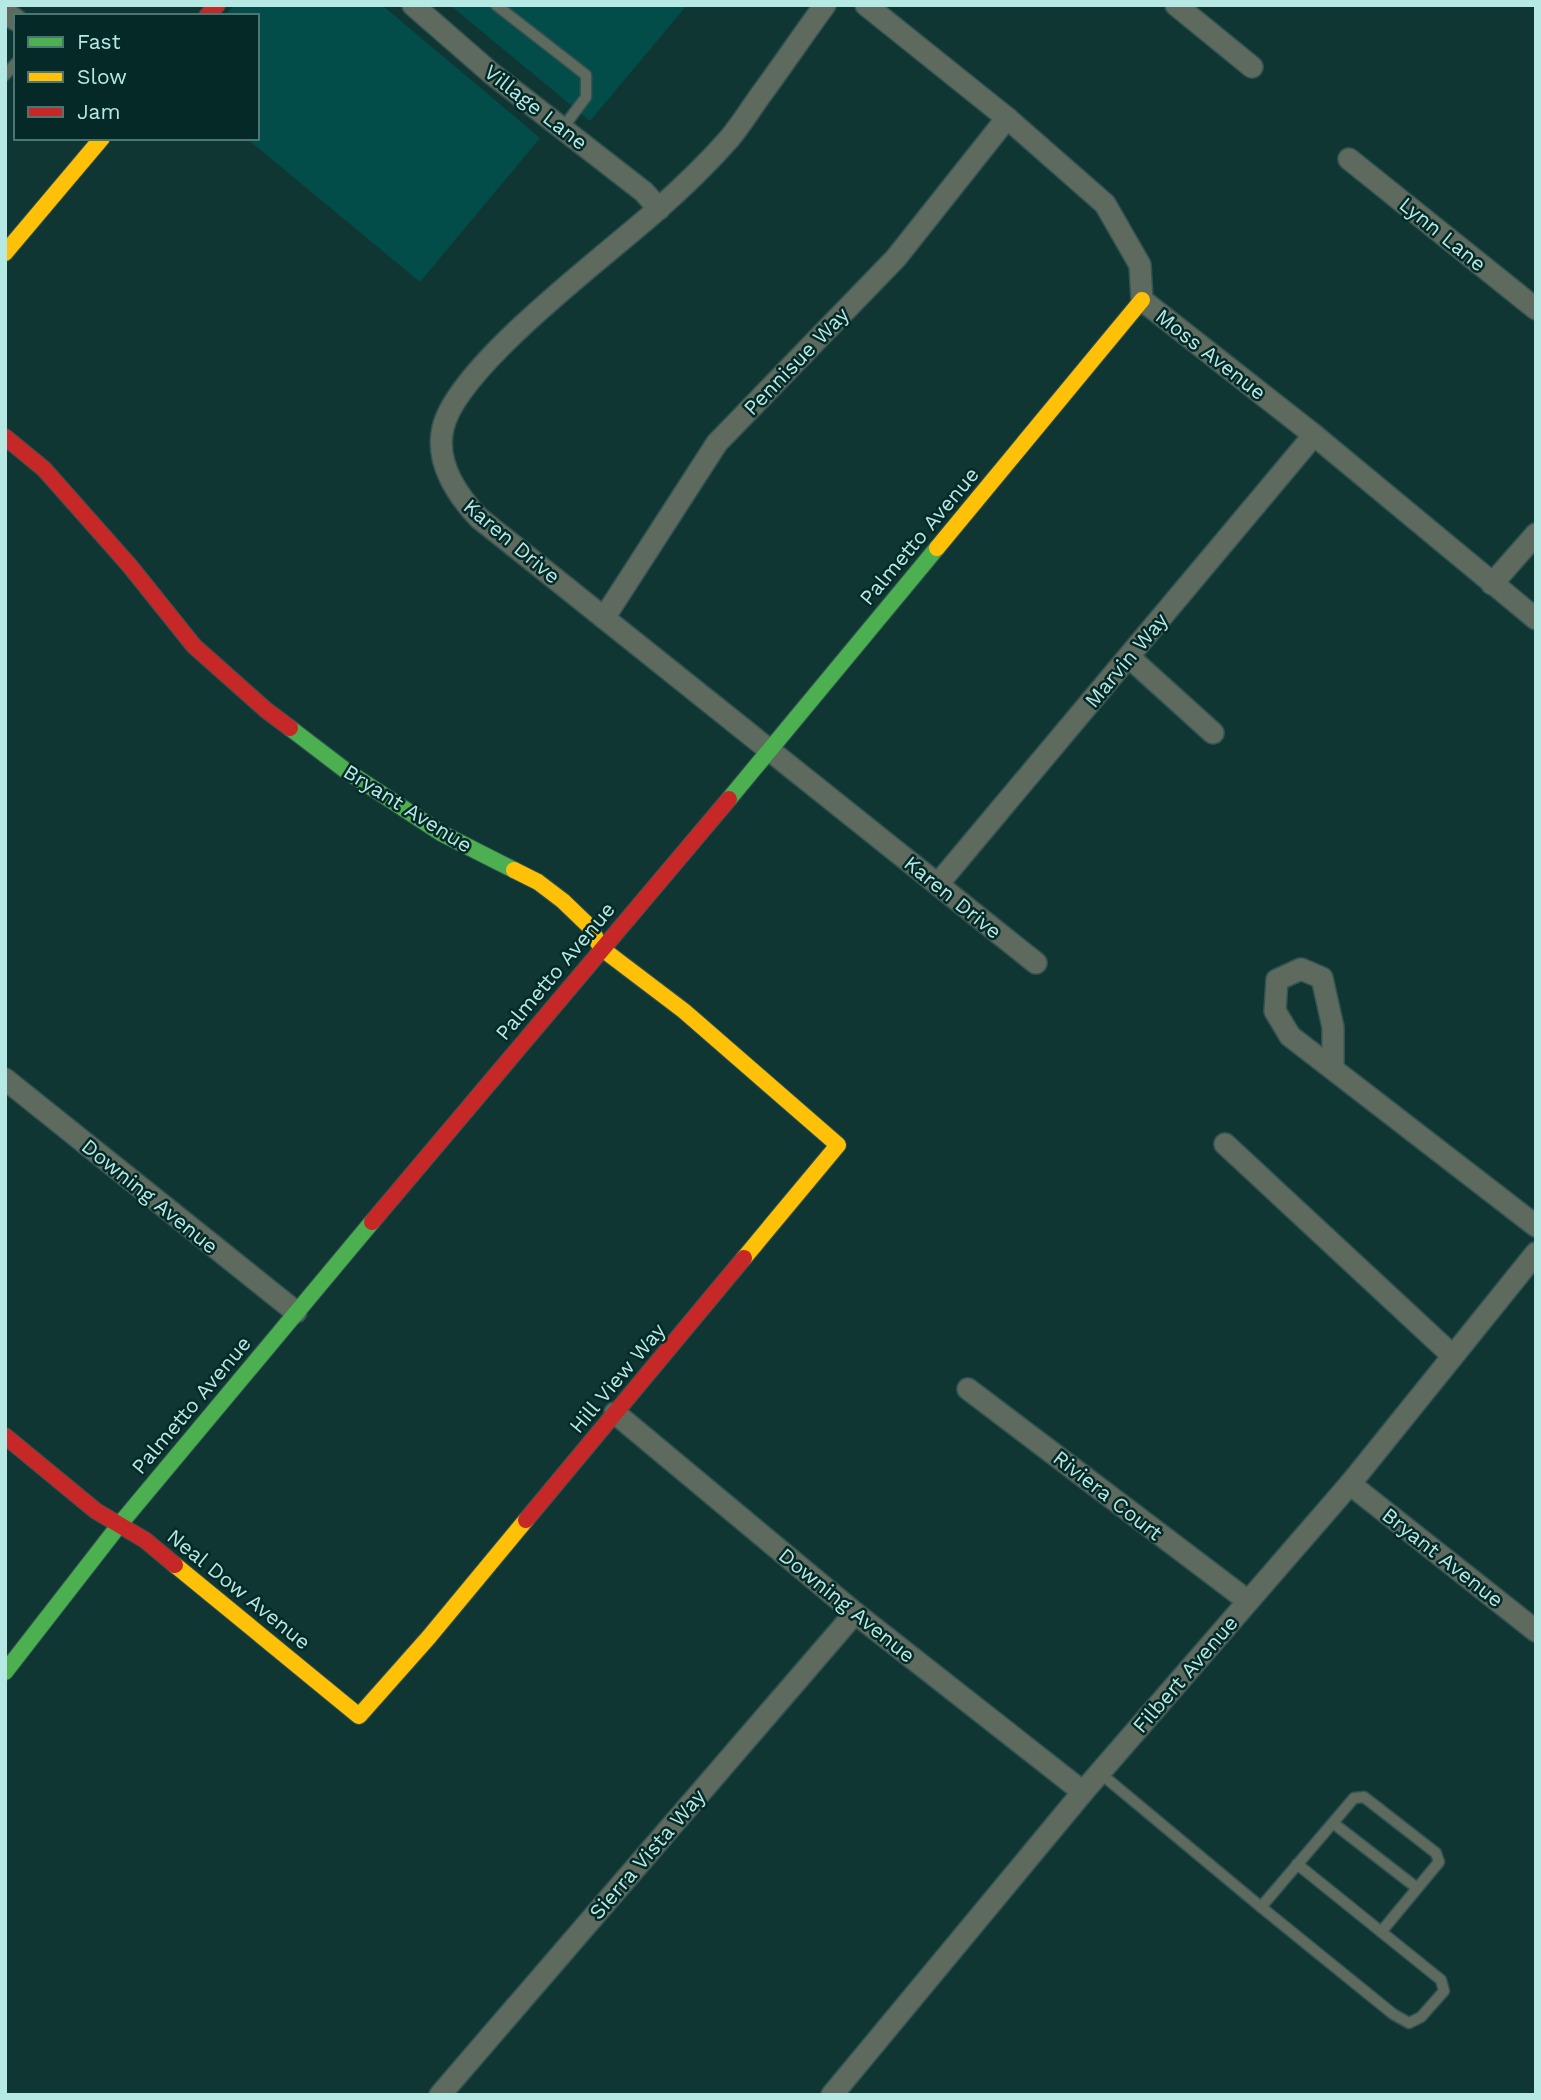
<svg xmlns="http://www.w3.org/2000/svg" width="1541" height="2100" font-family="'Work Sans',sans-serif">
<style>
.built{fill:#024c49}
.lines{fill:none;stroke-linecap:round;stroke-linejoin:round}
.lane-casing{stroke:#315351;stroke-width:13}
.street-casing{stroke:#315351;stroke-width:24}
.fast-casing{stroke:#315351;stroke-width:18}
.slow-casing{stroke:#315351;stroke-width:18}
.jam-casing{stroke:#315351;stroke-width:18}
.lane{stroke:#5e6a5e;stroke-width:10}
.street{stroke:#5e6a5e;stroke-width:21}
.fast{stroke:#4caf50;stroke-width:16}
.slow{stroke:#ffc107;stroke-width:16}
.jam{stroke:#c62828;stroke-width:16}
.labels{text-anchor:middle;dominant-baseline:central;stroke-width:5;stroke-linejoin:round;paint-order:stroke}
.street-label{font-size:21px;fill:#b7e9e4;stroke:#042927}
</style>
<rect width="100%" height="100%" fill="#103634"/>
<!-- built -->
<g class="built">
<polygon points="234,5 382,5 540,138 420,282 246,138 257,138 257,16 225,16"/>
<polygon points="450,5 687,5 590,121"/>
</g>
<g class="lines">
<defs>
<g id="lane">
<polyline points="496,5 586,75 586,97 562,129"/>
<polyline points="5,75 16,63"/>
<polyline points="1100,1773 1261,1907"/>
<polyline points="1333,1823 1417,1888"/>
<polyline points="1297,1864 1441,1980 1444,1991 1421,2017 1409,2023 1393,2014 1261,1907 1354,1798 1364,1797 1436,1853 1439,1862 1381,1932"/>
</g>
<g id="street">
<polyline points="413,5 491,73 644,192 659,209"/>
<path d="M 825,5 C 803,35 782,66 760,96 C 750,110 740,126 729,139 C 707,164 682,188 657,210 C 607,255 457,366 443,428 C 435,462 457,495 479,518 L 1036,963"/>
<polyline points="866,5 1007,118 1105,204 1140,265 1142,300 1314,435 1536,619"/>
<polyline points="1176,5 1252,67"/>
<polyline points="5,12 16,20"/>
<polyline points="1349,159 1536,309"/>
<polyline points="1492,584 1536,534"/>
<polyline points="604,618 717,443 896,258 1007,118"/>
<polyline points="1129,657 1213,733"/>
<polyline points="938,884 1314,435"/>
<polyline points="1333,1068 1333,1027 1322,978 1301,969 1277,980 1275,1011 1290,1036 1536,1226"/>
<polyline points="5,1079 296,1312"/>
<polyline points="1225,1144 1453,1356"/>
<polyline points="968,1389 1248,1601"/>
<polyline points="615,1413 855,1613 1083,1792"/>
<polyline points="1350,1484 1536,1631"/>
<polyline points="440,2095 855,1613"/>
<polyline points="832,2095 1083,1792 1350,1484 1536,1253"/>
</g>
<g id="fast">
<polyline points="290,728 345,770 441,833 514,870"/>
<polyline points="729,799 937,548"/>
<polyline points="5,1672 120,1524 372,1222"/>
</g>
<g id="slow">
<polyline points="5,253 102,138"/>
<polyline points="937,548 1142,300"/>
<polyline points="514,870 538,882 563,901 590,927 601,948 684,1011 838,1145 744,1258"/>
<polyline points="175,1565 359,1716 429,1637 526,1520"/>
</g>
<g id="jam">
<polyline points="207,16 217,5"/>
<polyline points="5,437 44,469 129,565 194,646 266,710 290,728"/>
<polyline points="372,1222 729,799"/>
<polyline points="5,1436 96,1511 145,1540 175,1565"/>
<polyline points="526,1520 744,1258"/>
</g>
</defs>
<!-- lane casing -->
<use href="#lane" class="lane-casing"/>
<!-- street casing -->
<use href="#street" class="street-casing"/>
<!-- fast casing -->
<use href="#fast" class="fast-casing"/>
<!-- slow casing -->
<use href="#slow" class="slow-casing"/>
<!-- jam casing -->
<use href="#jam" class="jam-casing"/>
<!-- lane -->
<use href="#lane" class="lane"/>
<!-- street -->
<use href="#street" class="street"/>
<!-- fast -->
<use href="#fast" class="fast"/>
<!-- slow -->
<use href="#slow" class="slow"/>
<!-- jam -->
<use href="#jam" class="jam"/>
</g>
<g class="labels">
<!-- street labels -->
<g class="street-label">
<text transform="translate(536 107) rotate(38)">Village Lane</text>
<text transform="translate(1443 234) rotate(39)">Lynn Lane</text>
<text transform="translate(1211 354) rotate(38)">Moss Avenue</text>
<text transform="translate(796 361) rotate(-46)">Pennisue Way</text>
<text transform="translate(919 536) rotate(-50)">Palmetto Avenue</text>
<text transform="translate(512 541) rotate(40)">Karen Drive</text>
<text transform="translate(1126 660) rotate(-50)">Marvin Way</text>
<text transform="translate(408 808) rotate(32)">Bryant Avenue</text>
<text transform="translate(953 897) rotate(39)">Karen Drive</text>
<text transform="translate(555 971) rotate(-50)">Palmetto Avenue</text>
<text transform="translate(150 1196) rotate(39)">Downing Avenue</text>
<text transform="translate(617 1378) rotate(-50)">Hill View Way</text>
<text transform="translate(191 1405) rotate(-50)">Palmetto Avenue</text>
<text transform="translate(1108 1495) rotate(38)">Riviera Court</text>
<text transform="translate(1443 1557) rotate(38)">Bryant Avenue</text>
<text transform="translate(239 1589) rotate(39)">Neal Dow Avenue</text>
<text transform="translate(847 1605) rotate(39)">Downing Avenue</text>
<text transform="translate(1185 1674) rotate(-49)">Filbert Avenue</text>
<text transform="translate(647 1854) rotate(-49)">Sierra Vista Way</text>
</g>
</g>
<!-- border -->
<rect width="1541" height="2100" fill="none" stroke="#b7e9e4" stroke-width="14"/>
<!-- legend -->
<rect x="14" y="14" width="245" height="126" fill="#042927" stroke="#4c7673" stroke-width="2"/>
<rect x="28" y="37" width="35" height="10" fill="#4caf50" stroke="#4c7673" stroke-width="2"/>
<text x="77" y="49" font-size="21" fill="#b7e9e4">Fast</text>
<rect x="28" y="72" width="35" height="10" fill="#ffc107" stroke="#4c7673" stroke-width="2"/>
<text x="77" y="84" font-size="21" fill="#b7e9e4">Slow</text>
<rect x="28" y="107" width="35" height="10" fill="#c62828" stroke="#4c7673" stroke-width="2"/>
<text x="77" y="119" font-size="21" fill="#b7e9e4">Jam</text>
</svg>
